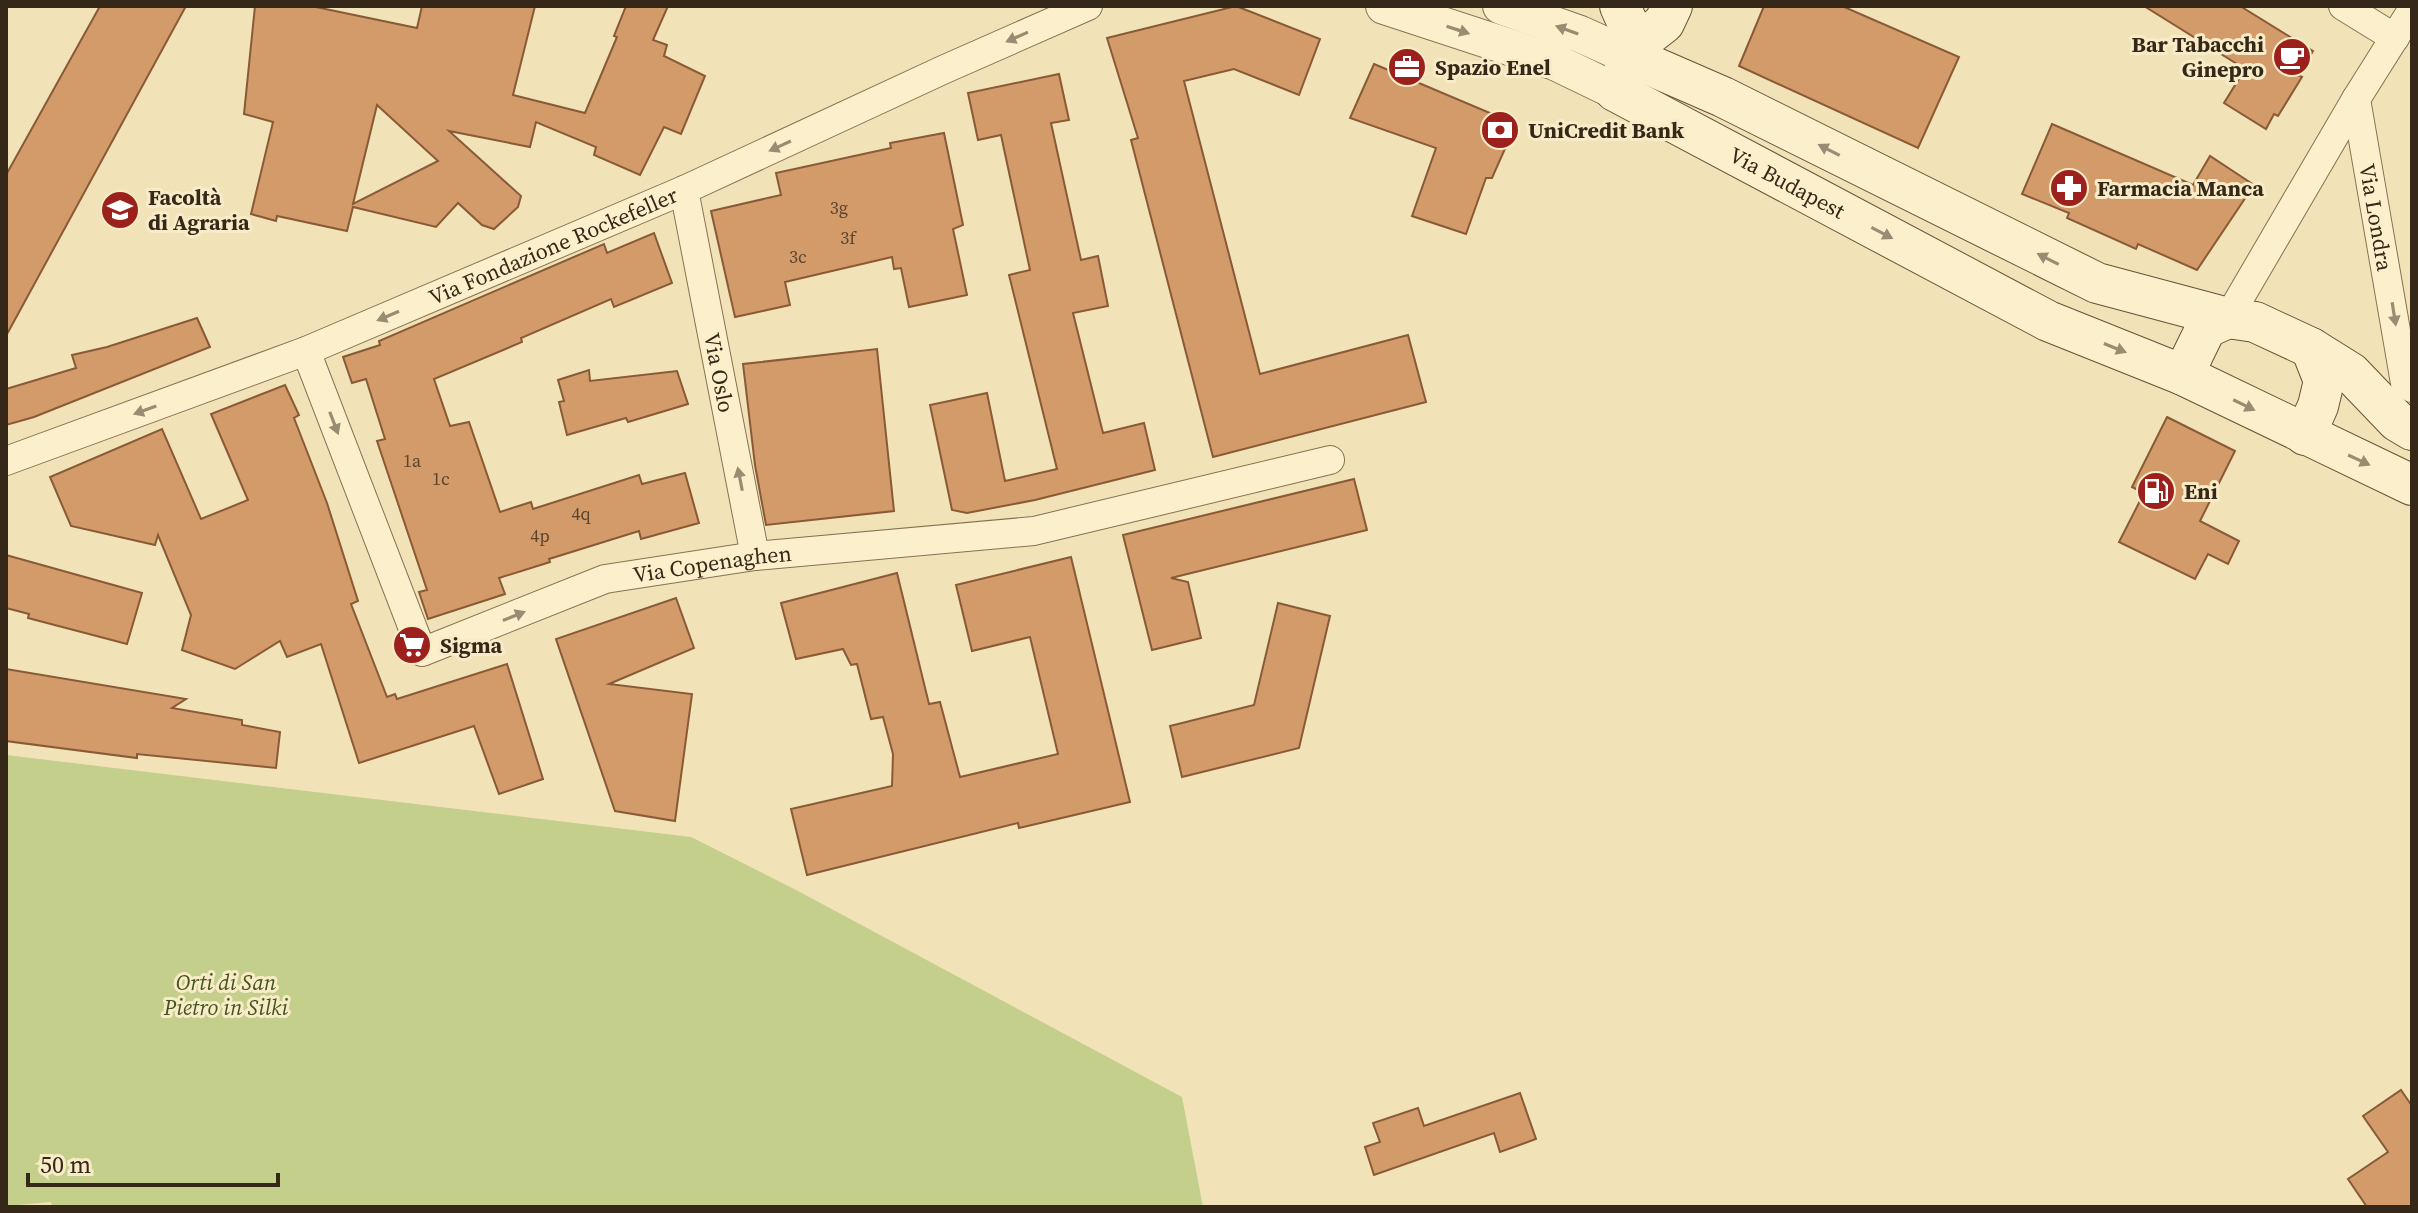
<svg xmlns="http://www.w3.org/2000/svg" width="2418" height="1213" font-family="'Source Serif 4',serif">
<style>
.green{fill:#c4cf8b}
.building{fill:#d39a6a;stroke:#895a36;stroke-width:2;fill-rule:evenodd}
.lines{fill:none;stroke-linecap:round;stroke-linejoin:round}
.minor-casing{stroke:#887152;stroke-width:30}
.tertiary-casing{stroke:#887152;stroke-width:38}
.secondary-casing{stroke:#695235;stroke-width:42}
.minor{stroke:#fcefcb;stroke-width:28}
.tertiary{stroke:#fcefcb;stroke-width:36}
.secondary{stroke:#fcefcb;stroke-width:40}
.oneway{fill:#988c72}
.labels{text-anchor:middle;dominant-baseline:central;stroke-width:6;stroke-linejoin:round;paint-order:stroke}
.number-label{font-size:18px;fill:#5c442c}
.poi-label{font-size:22px;font-weight:bold;fill:#352818;stroke:#f8ecc8;text-anchor:start}
.street-label{font-size:22px;fill:#352818;stroke:#f8ecc8}
.park-label{font-size:22px;font-style:italic;fill:#44541d;stroke:#f8ecc8}
</style>
<rect width="100%" height="100%" fill="#f1e3b7"/>
<!-- green -->
<polygon class="green" points="6,755 691,837 798,891 1182,1097 1203,1207 52,1207 51,1202 6,1206"/>
<!-- building -->
<g class="building">
<polygon points="100,6 186,6 6,336 6,175"/>
<path d="M 255,6 L 311,6 L 417,28 L 422,6 L 535,6 L 513,95 L 585,113 L 617,37 L 614,36 L 626,6 L 668,6 L 653,40 L 667,45 L 664,56 L 705,76 L 681,134 L 664,127 L 640,175 L 594,155 L 596,147 L 536,122 L 530,147 L 449,131 L 521,196 L 518,207 L 494,229 L 482,225 L 458,203 L 436,227 L 353,207 L 347,231 L 277,216 L 276,221 L 251,214 L 273,122 L 244,114 ZM 377,105 L 438,161 L 353,204 Z"/>
<polygon points="1236,6 1320,39 1299,95 1234,69 1184,81 1260,374 1408,335 1426,402 1213,457 1131,140 1138,138 1107,38"/>
<polygon points="1764,6 1842,6 1959,57 1918,148 1739,66"/>
<polygon points="2144,6 2240,6 2313,51 2298,75 2302,77 2278,116 2274,114 2266,129 2224,103 2245,69"/>
<polygon points="1374,64 1516,124 1492,178 1486,178 1466,234 1412,216 1436,148 1350,118"/>
<polygon points="1059,74 1069,120 1051,123 1081,260 1098,256 1108,306 1073,313 1103,433 1144,423 1155,470 1035,500 967,513 952,510 930,405 987,393 1005,481 1057,469 1009,275 1030,270 1001,135 978,140 968,93"/>
<polygon points="2052,124 2193,185 2210,156 2254,185 2197,270 2138,244 2136,249 2067,218 2069,213 2022,194"/>
<polygon points="944,133 963,225 953,229 967,295 909,307 901,268 894,269 892,257 785,282 790,305 735,317 711,211 781,195 776,173 891,148 890,143"/>
<polygon points="654,233 672,283 614,307 611,299 521,338 522,342 434,379 450,426 469,422 500,512 531,502 533,509 639,475 642,484 685,473 699,523 641,539 639,531 549,559 550,562 499,578 505,594 428,619 419,592 427,590 377,441 385,439 366,379 352,383 343,357 380,345 379,341 604,244 607,253"/>
<polygon points="197,318 210,347 34,417 6,425 6,389 76,368 72,355 107,347"/>
<polygon points="877,349 894,511 766,525 755,465 743,364"/>
<polygon points="589,370 590,381 677,371 688,404 628,422 626,418 567,435 559,402 564,401 558,380"/>
<polygon points="285,385 299,415 294,418 327,503 358,601 351,604 387,697 395,694 397,699 507,664 543,779 499,794 474,726 359,763 321,644 287,657 280,641 235,669 182,650 191,615 158,535 155,545 71,526 50,477 162,429 201,519 248,500 211,414"/>
<polygon points="2167,417 2235,451 2200,521 2239,541 2228,564 2208,554 2195,579 2119,542 2144,493 2132,487"/>
<polygon points="1354,479 1367,530 1171,578 1188,582 1201,638 1152,650 1123,535"/>
<polygon points="6,555 142,593 127,644 28,618 29,614 6,608"/>
<polygon points="1071,557 1130,802 1019,828 1018,823 807,875 791,809 892,786 893,754 883,717 871,719 857,664 851,665 843,649 796,659 781,603 897,573 929,704 940,702 960,777 1058,754 1030,637 972,651 956,585"/>
<polygon points="676,598 694,648 609,684 692,694 675,821 615,811 556,639"/>
<polygon points="1278,603 1330,616 1299,748 1182,777 1170,726 1254,705"/>
<polygon points="6,669 186,699 172,708 242,720 242,725 280,732 276,768 137,754 137,758 6,741"/>
<polygon points="2401,1090 2412,1106 2412,1207 2367,1207 2348,1179 2388,1152 2363,1116"/>
<polygon points="1520,1093 1536,1139 1500,1152 1494,1133 1374,1175 1365,1147 1380,1142 1373,1123 1418,1108 1424,1126"/>
</g>
<g class="lines">
<defs>
<g id="minor">
<polyline points="2343,6 2395,38"/>
<path id="s1" d="M 2356,99 L 2405,383 L 2412,388"/>
<path id="s2" d="M 684,190 L 755,556"/>
<polyline points="2228,318 2356,99 2412,10"/>
<path id="s3" d="M 306,351 L 422,652 L 605,579 L 755,556 L 1034,531 L 1330,460"/>
<path id="s4" d="M 6,461 L 306,351 L 684,190 L 945,69 L 1088,6"/>
</g>
<g id="tertiary">
<polyline points="1384,6 1555,62 1615,91"/>
<polyline points="1501,6 1580,34 1631,57"/>
</g>
<g id="secondary">
<polyline points="1620,6 1637,44"/>
<path id="s5" d="M 1672,6 L 1664,23 L 1637,44 L 1615,91 L 2048,321 L 2183,375 L 2412,485"/>
<polyline points="1631,57 1723,97 2097,283 2228,318 2255,322 2311,348 2351,373 2397,421 2412,430"/>
<polyline points="2183,375 2206,328 2228,318"/>
<polyline points="2305,435 2318,406 2324,381 2311,348"/>
</g>
</defs>
<!-- minor casing -->
<use href="#minor" class="minor-casing"/>
<!-- tertiary casing -->
<use href="#tertiary" class="tertiary-casing"/>
<!-- secondary casing -->
<use href="#secondary" class="secondary-casing"/>
<!-- minor -->
<use href="#minor" class="minor"/>
<!-- tertiary -->
<use href="#tertiary" class="tertiary"/>
<!-- secondary -->
<use href="#secondary" class="secondary"/>
</g>
<!-- one-way arrows -->
<defs><path id="oneway-solid" d="M-6-.8H1V-3.2L6.5 0L1 3.2V.8H-6Z" transform="scale(2)"/></defs>
<g class="oneway">
<use href="#oneway-solid" transform="translate(1458 30) rotate(18)"/>
<use href="#oneway-solid" transform="translate(1567 30) rotate(-160)"/>
<use href="#oneway-solid" transform="translate(1017 37) rotate(156)"/>
<use href="#oneway-solid" transform="translate(780 146) rotate(155)"/>
<use href="#oneway-solid" transform="translate(1829 150) rotate(-153)"/>
<use href="#oneway-solid" transform="translate(1882 233) rotate(28)"/>
<use href="#oneway-solid" transform="translate(2048 259) rotate(-153)"/>
<use href="#oneway-solid" transform="translate(2394 314) rotate(81)"/>
<use href="#oneway-solid" transform="translate(388 316) rotate(157)"/>
<use href="#oneway-solid" transform="translate(2115 348) rotate(22)"/>
<use href="#oneway-solid" transform="translate(2244 405) rotate(26)"/>
<use href="#oneway-solid" transform="translate(145 410) rotate(160)"/>
<use href="#oneway-solid" transform="translate(334 423) rotate(69)"/>
<use href="#oneway-solid" transform="translate(2359 460) rotate(25)"/>
<use href="#oneway-solid" transform="translate(740 479) rotate(-101)"/>
<use href="#oneway-solid" transform="translate(514 616) rotate(-22)"/>
</g>
<!-- icons -->
<defs>
<symbol id="cafe-disc" viewBox="-11 -11 22 22"><circle r="9.5" fill="#9c211d" stroke="#f8ecc8"/><path d="M-5.5-4.5H6V0H3Q3 3.5 0 3.5H-2.5Q-5.5 3.5-5.5 0ZM3-3.2v2h1.7v-2ZM-6 4.5H4V6H-6Z" fill="#fff"/></symbol>
<symbol id="office-disc" viewBox="-11 -11 22 22"><circle r="9.5" fill="#9c211d" stroke="#f8ecc8"/><path d="M-6-3h4V-5.5h4V-3h4V5H-6ZM-1-4.5V-3h2v-1.5ZM-6 0V1H6V0Z" fill="#fff"/></symbol>
<symbol id="bank-disc" viewBox="-11 -11 22 22"><circle r="9.5" fill="#9c211d" stroke="#f8ecc8"/><path d="M-6-4H6V4H-6ZM0-2.3a2.3 2.3 0 1 0 0 4.6a2.3 2.3 0 1 0 0-4.6Z" fill="#fff"/></symbol>
<symbol id="pharmacy-disc" viewBox="-11 -11 22 22"><circle r="9.5" fill="#9c211d" stroke="#f8ecc8"/><path d="M-2-6h4v4h4v4h-4v4h-4v-4h-4v-4h4Z" fill="#fff"/></symbol>
<symbol id="university-disc" viewBox="-11 -11 22 22"><circle r="9.5" fill="#9c211d" stroke="#f8ecc8"/><path d="M0-5L7-2L0 1L-7-2ZM-4 1L0 2.5L4 1V4Q0 6-4 4Z" fill="#fff"/></symbol>
<symbol id="fuel-disc" viewBox="-11 -11 22 22"><circle r="9.5" fill="#9c211d" stroke="#f8ecc8"/><path d="M-5.5-6h7V0h2V4h1.3V-2.5L3-4.5l.8-.8L6-3V5H2.5V1h-1V6h-7ZM-4.2-4.7v3.2H.2V-4.7Z" fill="#fff"/></symbol>
<symbol id="supermarket-disc" viewBox="-11 -11 22 22"><circle r="9.5" fill="#9c211d" stroke="#f8ecc8"/><path d="M-6-5.5h2.5l.6 2H6L4.5 2H-2.5L-4.4-4H-6ZM-1.5 3.2a1.3 1.3 0 1 0 .1 0ZM3 3.2a1.3 1.3 0 1 0 .1 0Z" fill="#fff"/></symbol>
</defs>
<g fill-rule="evenodd">
<use href="#cafe-disc" x="2270" y="35" width="44" height="44"/>
<use href="#office-disc" x="1385" y="45" width="44" height="44"/>
<use href="#bank-disc" x="1478" y="108" width="44" height="44"/>
<use href="#pharmacy-disc" x="2047" y="166" width="44" height="44"/>
<use href="#university-disc" x="98" y="188" width="44" height="44"/>
<use href="#fuel-disc" x="2134" y="469" width="44" height="44"/>
<use href="#supermarket-disc" x="390" y="623" width="44" height="44"/>
</g>
<g class="labels">
<!-- number labels -->
<g class="number-label">
<text x="839" y="207">3g</text>
<text x="848" y="237">3f</text>
<text x="798" y="256">3c</text>
<text x="412" y="460">1a</text>
<text x="441" y="478">1c</text>
<text x="581" y="513">4q</text>
<text x="540" y="535">4p</text>
</g>
<!-- poi labels -->
<g class="poi-label">
<text x="2264" y="44" text-anchor="end">Bar Tabacchi<tspan x="2264" dy="25">Ginepro</tspan></text>
<text x="1435" y="67">Spazio Enel</text>
<text x="1528" y="130">UniCredit Bank</text>
<text x="2097" y="188">Farmacia Manca</text>
<text x="148" y="197">Facoltà<tspan x="148" dy="25">di Agraria</tspan></text>
<text x="2184" y="491">Eni</text>
<text x="440" y="645">Sigma</text>
</g>
<!-- street labels -->
<g class="street-label">
<text stroke="none"><textPath href="#s5" startOffset="300">Via Budapest</textPath></text>
<text stroke="none"><textPath href="#s1" startOffset="120">Via Londra</textPath></text>
<text stroke="none"><textPath href="#s4" startOffset="588">Via Fondazione Rockefeller</textPath></text>
<text stroke="none"><textPath href="#s2" startOffset="186">Via Oslo</textPath></text>
<text stroke="none"><textPath href="#s3" startOffset="628">Via Copenaghen</textPath></text>
</g>
<!-- park labels -->
<g class="park-label">
<text x="226" y="982">Orti di San<tspan x="226" dy="25">Pietro in Silki</tspan></text>
</g>
</g>
<!-- border -->
<rect width="2418" height="1213" fill="none" stroke="#352818" stroke-width="16"/>
<!-- scale -->
<path d="M28 1173v12h250v-12" fill="none" stroke="#352818" stroke-width="4"/>
<text x="40" y="1173" font-size="24" fill="#352818" stroke="#f8ecc8" stroke-width="6" paint-order="stroke">50 m</text>
</svg>
